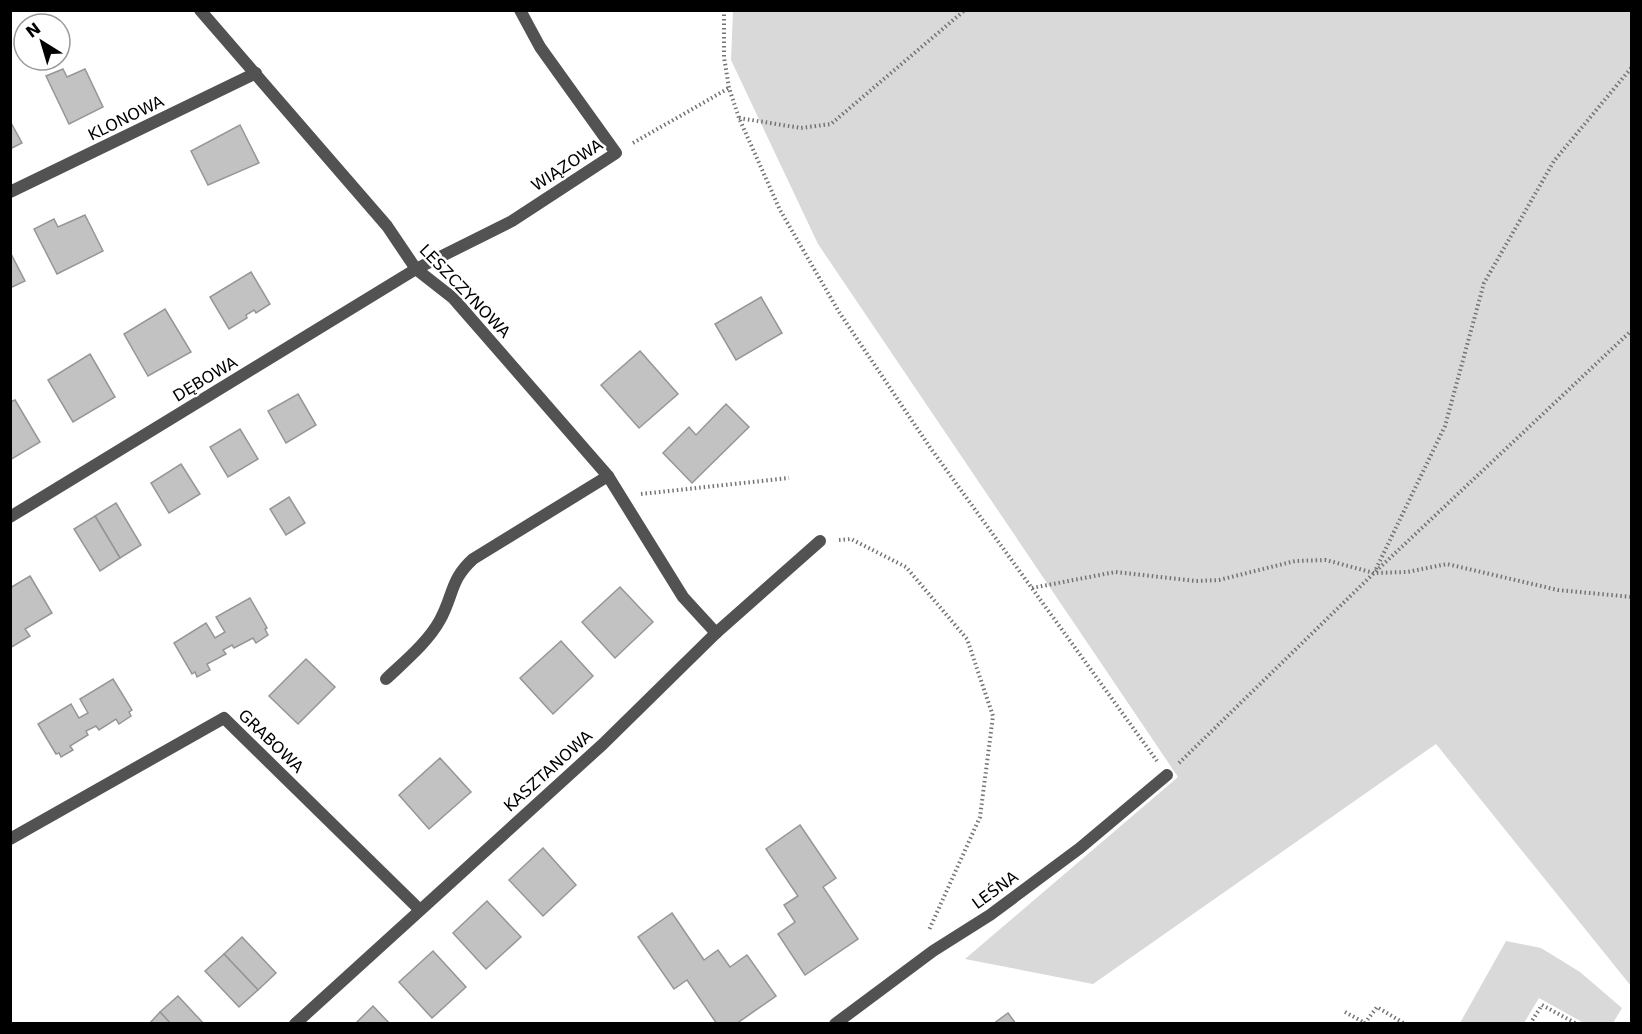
<svg xmlns="http://www.w3.org/2000/svg" width="1642" height="1034" font-family="'DejaVu Sans',sans-serif">
<style>
.green{fill:#d9d9d9}
.building{fill:#c2c2c2;stroke:#969696;stroke-width:1.5}
.lines{fill:none;stroke-linecap:round;stroke-linejoin:round}
.path{stroke:#747474;stroke-width:4;stroke-dasharray:1.5 3;stroke-linecap:butt}
.service{stroke:#525252;stroke-width:12}
.minor{stroke:#525252;stroke-width:12}
.labels{text-anchor:middle;dominant-baseline:central;stroke-width:5;stroke-linejoin:round;paint-order:stroke}
.street-label{font-size:16px;fill:#000;stroke:#fff}
</style>
<rect width="100%" height="100%" fill="#fff"/>
<!-- green -->
<g class="green">
<polygon points="733,11 1631,11 1631,986 1436,744 1093,984 965,959 1178,777 818,244 731,60"/>
<polygon points="1506,941 1541,948 1580,972 1622,1008 1613,1023 1584,1023 1539,998 1524,1023 1460,1023"/>
</g>
<!-- building -->
<g class="building">
<polygon points="63,69 67,77 85,69 103,107 69,124 46,76"/>
<polygon points="10,121 22,143 10,149"/>
<polygon points="240,125 259,163 208,185 191,151"/>
<polygon points="85,215 103,251 57,274 34,229 54,219 58,227"/>
<polygon points="10,252 25,281 10,288"/>
<polygon points="251,272 270,304 256,313 254,310 246,315 247,318 229,329 210,297"/>
<polygon points="761,297 782,333 736,360 715,324"/>
<polygon points="165,309 191,352 148,376 124,334"/>
<polygon points="640,351 678,394 639,428 601,385"/>
<polygon points="90,354 115,397 73,422 48,380"/>
<polygon points="298,394 316,425 286,443 268,411"/>
<polygon points="15,400 40,442 10,460 10,402"/>
<polygon points="726,404 749,427 692,483 663,453 689,427 696,435"/>
<polygon points="240,429 258,459 228,477 210,447"/>
<polygon points="181,464 200,494 169,513 151,483"/>
<polygon points="289,497 305,523 286,535 270,509"/>
<polygon points="116,503 141,545 120,558 95,516"/>
<polygon points="95,516 120,558 100,571 74,529"/>
<polygon points="30,576 52,613 25,629 30,636 10,648 10,588"/>
<polygon points="620,587 653,622 615,658 582,622"/>
<polygon points="250,598 267,628 265,629 268,635 256,643 253,638 234,648 232,645 223,650 226,654 207,664 210,670 197,677 195,672 192,674 174,643 206,623 215,638 225,632 216,617"/>
<polygon points="561,641 593,676 553,714 520,678"/>
<polygon points="306,659 335,687 298,724 269,696"/>
<polygon points="113,679 132,710 129,712 131,716 119,724 116,719 99,730 96,726 86,731 88,735 70,746 73,750 61,757 59,753 56,754 38,724 71,704 79,718 88,713 80,699"/>
<polygon points="440,758 471,792 429,829 399,795"/>
<polygon points="800,825 836,878 823,887 858,939 805,975 778,934 795,922 784,905 798,896 766,849"/>
<polygon points="543,848 576,885 543,916 509,880"/>
<polygon points="487,901 521,937 486,969 453,933"/>
<polygon points="672,913 704,960 718,950 730,967 747,955 776,996 736,1024 717,1024 687,980 674,989 638,937"/>
<polygon points="242,937 276,973 258,990 224,954"/>
<polygon points="433,951 466,987 432,1018 399,982"/>
<polygon points="224,954 258,990 239,1007 205,971"/>
<polygon points="178,996 204,1024 171,1024 160,1012"/>
<polygon points="373,1006 390,1024 355,1024"/>
<polygon points="160,1012 171,1024 149,1024"/>
<polygon points="1008,1013 1016,1024 993,1024"/>
</g>
<g class="lines">
<!-- path -->
<g class="path">
<polyline points="724,10 724,57 729,88 739,118 780,210 839,312 929,446 1157,761"/>
<polyline points="739,118 801,128 831,124 965,10"/>
<polyline points="633,143 729,88"/>
<polyline points="641,494 789,478"/>
<polyline points="839,540 851,539 906,567 967,639 993,716 980,817 929,930"/>
<polyline points="1376,569 1445,426 1484,283 1554,161 1632,67"/>
<polyline points="1032,588 1115,572 1196,581 1219,580 1295,561 1326,560 1374,573 1407,572 1447,564 1558,590 1632,597"/>
<polyline points="1179,763 1374,573 1632,330"/>
<polyline points="1345,1012 1365,1023 1377,1007 1405,1024"/>
<polyline points="1530,1024 1542,1005 1577,1024"/>
</g>
<!-- service -->
<path class="service" d="M 386,679 C 405,661 428,642 440,620 C 454,594 450,580 473,559 L 608,476"/>
<!-- minor -->
<g class="minor">
<polyline points="200,10 387,226 416,269 453,298 608,476 683,597 716,633"/>
<polyline points="10,192 256,73"/>
<polyline points="10,517 416,269 512,221 616,153 540,47 520,10"/>
<polyline points="10,839 224,718 420,910"/>
<polyline points="295,1024 603,744 716,633 820,541"/>
<polyline points="835,1024 933,951 990,915 1080,848 1167,775"/>
</g>
</g>
<g class="labels">
<!-- street labels -->
<g class="street-label">
<text transform="translate(126 118) rotate(-26)">KLONOWA</text>
<text transform="translate(567 165) rotate(-33)">WIĄZOWA</text>
<text transform="translate(465 291) rotate(46)">LESZCZYNOWA</text>
<text transform="translate(205 379) rotate(-31)">DĘBOWA</text>
<text transform="translate(271 741) rotate(44)">GRABOWA</text>
<text transform="translate(548 771) rotate(-42)">KASZTANOWA</text>
<text transform="translate(995 890) rotate(-36)">LEŚNA</text>
</g>
</g>
<!-- border -->
<rect width="1642" height="1034" fill="none" stroke="#000000" stroke-width="24"/>
<!-- north arrow -->
<g transform="translate(42 42) rotate(323)"><circle r="28" fill="#ffffff" stroke="#999999" stroke-width="1.5"/>
<path d="M0-4.5L10 22L0 15L-10 22Z" fill="#000000"/>
<text y="-9" font-size="16" font-weight="bold" text-anchor="middle" fill="#000000">N</text>
</g>
</svg>
